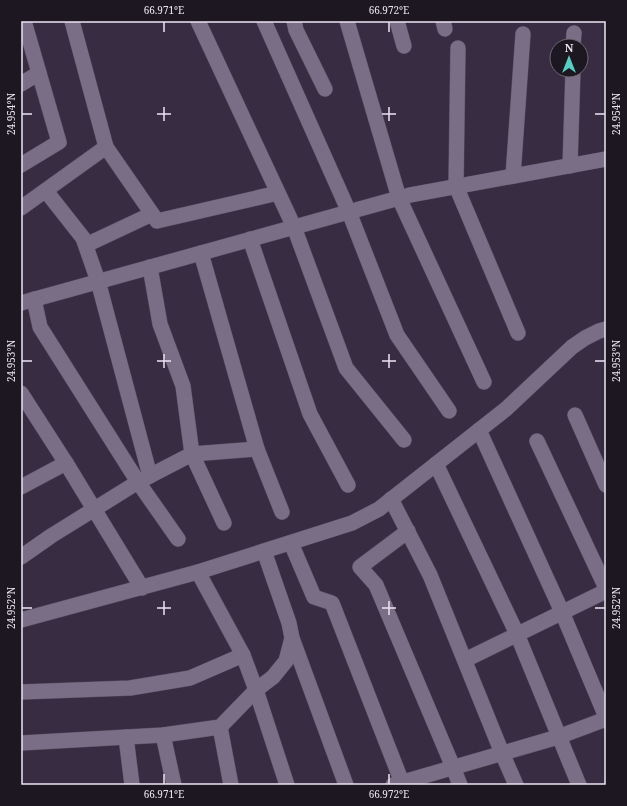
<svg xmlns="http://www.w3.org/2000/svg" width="627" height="806" font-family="'Noto Serif',serif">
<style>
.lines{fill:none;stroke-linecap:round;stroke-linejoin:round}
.minor-casing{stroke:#544a5d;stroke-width:16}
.minor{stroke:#7a6e86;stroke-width:15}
.ticks{fill:none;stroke:#ece5f3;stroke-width:1.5}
.neatline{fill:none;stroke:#ece5f3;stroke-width:1.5}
.ticks-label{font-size:10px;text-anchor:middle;fill:#ece5f3}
</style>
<rect width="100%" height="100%" fill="#372c42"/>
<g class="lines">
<defs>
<g id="minor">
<polyline points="198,21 294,227 346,368 404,440"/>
<polyline points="264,21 349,212 397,335 449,411"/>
<polyline points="294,21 296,30 325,89"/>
<polyline points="347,21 399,198 484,382"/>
<polyline points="397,21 404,46"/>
<polyline points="443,21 445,29"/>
<polyline points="573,46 574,33"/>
<polyline points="458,48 456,186 518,333"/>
<polyline points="21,84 39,73"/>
<polyline points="106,147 157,221 278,193"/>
<polyline points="21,165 59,142 24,21"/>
<polyline points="570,166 573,70"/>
<polyline points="513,176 523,34"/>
<polyline points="46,191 83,238 98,281 150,476"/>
<polyline points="21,208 106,147 72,21"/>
<polyline points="250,239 310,414 348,485"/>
<polyline points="86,245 152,214"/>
<polyline points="201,253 257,449 282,512"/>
<polyline points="150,267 160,324 183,386 192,454 224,523"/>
<polyline points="34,299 40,327 138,482 178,539"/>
<polyline points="21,303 410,195 606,159"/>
<polyline points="21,393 66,463 142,588"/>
<polyline points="575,415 606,485"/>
<polyline points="479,430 562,612 606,717"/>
<polyline points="537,441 606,588"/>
<polyline points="436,464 517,634 579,785"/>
<polyline points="21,487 66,463"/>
<polyline points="391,499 430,575 502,753 516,785"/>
<polyline points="408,531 360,567 376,585 453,767 460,785"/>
<polyline points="291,543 314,597 332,603 403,785"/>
<polyline points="264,551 289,623 292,638 286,661 273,677 256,690 287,785"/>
<polyline points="21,557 51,536 138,482 192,454 257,449"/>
<polyline points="21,620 198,572 352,523 379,509 506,409 572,347 585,338 599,331 606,329"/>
<polyline points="292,638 346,785"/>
<polyline points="465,660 606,591"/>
<polyline points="21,692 130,688 190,678 243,655"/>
<polyline points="220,727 231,785"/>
<polyline points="163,735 174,785"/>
<polyline points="126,737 132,785"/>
<polyline points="21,743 163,735 220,727 256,690 243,655 198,572"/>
<polyline points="393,785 558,737 606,719"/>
</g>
</defs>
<!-- minor casing -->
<use href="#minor" class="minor-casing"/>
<!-- minor -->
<use href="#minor" class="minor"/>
</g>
<!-- ticks -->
<path class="ticks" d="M 164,22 L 164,32M 389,22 L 389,32M 164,107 L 164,121M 389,107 L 389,121M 22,114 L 32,114M 157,114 L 171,114M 382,114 L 396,114M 595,114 L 605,114M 164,354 L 164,368M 389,354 L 389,368M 22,361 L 32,361M 157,361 L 171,361M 382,361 L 396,361M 595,361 L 605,361M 164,601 L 164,615M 389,601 L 389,615M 22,608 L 32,608M 157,608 L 171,608M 382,608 L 396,608M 595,608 L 605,608M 164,774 L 164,784M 389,774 L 389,784"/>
<!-- border -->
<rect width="627" height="806" fill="none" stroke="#1c1721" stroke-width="44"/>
<!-- north arrow -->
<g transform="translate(569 58)"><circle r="19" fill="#1c1721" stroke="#6f6975"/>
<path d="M0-3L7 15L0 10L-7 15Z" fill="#57cec1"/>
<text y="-6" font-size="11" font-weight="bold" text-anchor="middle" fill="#ece5f3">N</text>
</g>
<rect x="22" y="22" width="583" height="762" class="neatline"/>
<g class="ticks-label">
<text x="164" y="14">66.971°E</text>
<text x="389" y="14">66.972°E</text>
<text transform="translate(11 114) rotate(-90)" y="4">24.954°N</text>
<text transform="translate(616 114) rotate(-90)" y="4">24.954°N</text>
<text transform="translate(11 361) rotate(-90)" y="4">24.953°N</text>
<text transform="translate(616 361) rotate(-90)" y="4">24.953°N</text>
<text transform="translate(11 608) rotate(-90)" y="4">24.952°N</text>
<text transform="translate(616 608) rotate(-90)" y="4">24.952°N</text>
<text x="164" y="798">66.971°E</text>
<text x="389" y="798">66.972°E</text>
</g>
</svg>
